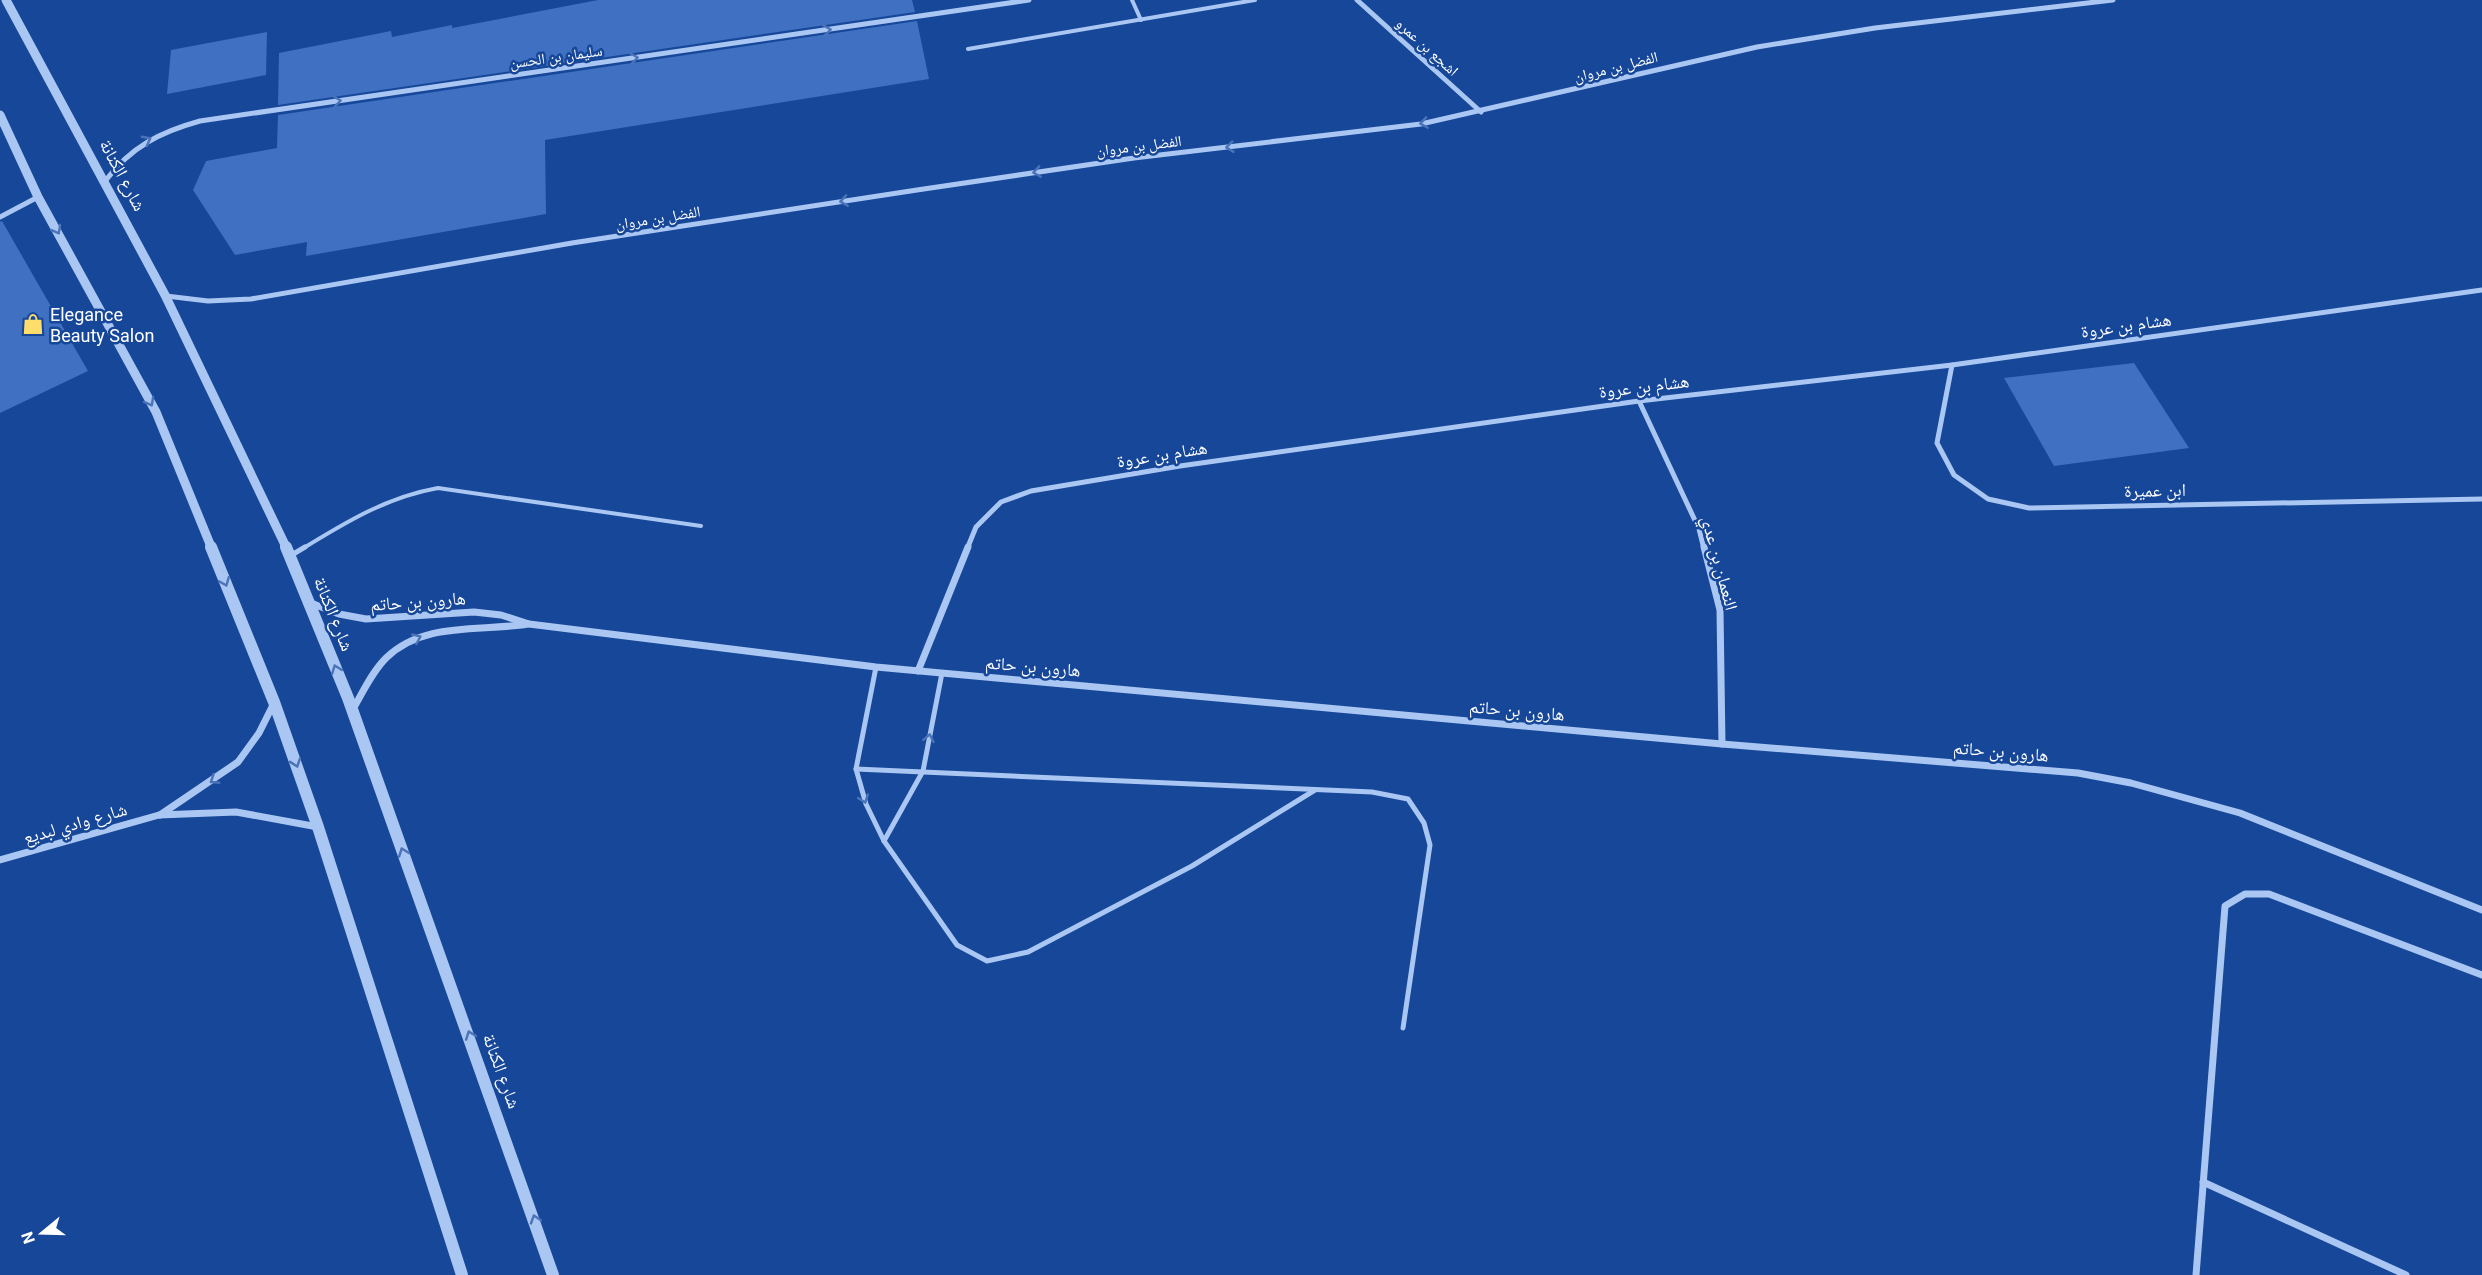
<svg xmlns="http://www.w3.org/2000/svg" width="2482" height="1275" font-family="Roboto,'Noto Naskh Arabic',sans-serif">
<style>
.building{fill:#3f70c1}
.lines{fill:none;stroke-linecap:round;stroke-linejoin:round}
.service-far1{stroke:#aac6f2;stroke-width:4}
.service{stroke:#aac6f2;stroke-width:5}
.minor-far1{stroke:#aac6f2;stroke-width:5}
.minor{stroke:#aac6f2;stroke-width:7}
.tertiary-far1{stroke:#aac6f2;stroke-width:9}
.tertiary{stroke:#aac6f2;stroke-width:12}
.oneway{stroke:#4a73b8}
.labels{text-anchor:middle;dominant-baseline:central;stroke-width:5;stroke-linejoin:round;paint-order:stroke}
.far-street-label{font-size:15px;fill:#fff;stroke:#164799}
.street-label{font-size:18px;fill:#fff;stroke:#164799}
.poi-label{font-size:18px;fill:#fff;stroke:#164799;text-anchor:start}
</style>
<rect width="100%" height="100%" fill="#164799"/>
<!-- building -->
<g class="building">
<polygon points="598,0 912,0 915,12 278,105 279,53 391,31 392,37 452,25 452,28"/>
<polygon points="917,21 929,79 545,140 546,214 306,256 307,242 235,255 193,190 206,161 277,148 278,115"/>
<polygon points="267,32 266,75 167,94 171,50"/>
<polygon points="2,221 88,371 0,413 0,222"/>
<polygon points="2134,363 2189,448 2054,466 2004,378"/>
</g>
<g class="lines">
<!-- service-far1 -->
<g class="service-far1">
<polyline points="1132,0 1141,20"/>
<polyline points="968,49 1255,0"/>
<path d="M 302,549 C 346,522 387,497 438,488 L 701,526"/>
</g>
<!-- service -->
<g class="service">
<polyline points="290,556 305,547"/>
<polyline points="876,667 856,769 866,804 884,841 957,945 987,961 1028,952 1192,866 1315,790"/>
<polyline points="856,769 1372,792 1408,799 1424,823 1430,845 1403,1028"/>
<polyline points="884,841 923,771 942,673"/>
</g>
<!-- minor-far1 -->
<g class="minor-far1">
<polyline points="1357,0 1481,112"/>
<path d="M 106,180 C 131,147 160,132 200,121 L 1029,0"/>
<polyline points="0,217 38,197"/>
<polyline points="166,296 208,301 251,299 572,243 917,190 1134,158 1421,124 1757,47 1875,28 2113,0"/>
<polyline points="1952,365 1937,443 1954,475 1988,499 2029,508 2482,499"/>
<polyline points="1639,401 1699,529 1704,549"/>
<polyline points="967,549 976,527 1001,502 1031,491 1180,466 1639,401 1952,365 2482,290"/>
</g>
<!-- minor -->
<g class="minor">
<polyline points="1704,547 1720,610 1722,744"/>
<polyline points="311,603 339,614 366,619 474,612 501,615 529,624 876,667 1722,744 2078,773 2131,783 2240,813 2482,910"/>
<polyline points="918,671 968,547"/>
<path d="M 353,709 C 363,692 372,672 386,658 C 424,621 480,632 528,624"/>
<polyline points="160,815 238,762 259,733 274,703"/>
<polyline points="0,860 159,815 236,812 318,827"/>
<polyline points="2203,1182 2406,1275"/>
<polyline points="2196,1275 2225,906 2245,894 2269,894 2482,975"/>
</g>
<!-- tertiary-far1 -->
<g class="tertiary-far1">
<polyline points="6,0 165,295 287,549"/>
<polyline points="0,115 38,197 156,412 212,549"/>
</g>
<!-- tertiary -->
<g class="tertiary">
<polyline points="211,547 274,702 318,827 462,1275"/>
<polyline points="286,547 348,698 553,1275"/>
</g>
</g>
<!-- one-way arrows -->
<defs><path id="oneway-chevron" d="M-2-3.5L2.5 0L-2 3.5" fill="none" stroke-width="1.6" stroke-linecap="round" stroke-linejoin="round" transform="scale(1.5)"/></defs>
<g class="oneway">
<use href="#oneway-chevron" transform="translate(827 30) rotate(-8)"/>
<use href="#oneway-chevron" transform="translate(634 58) rotate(-8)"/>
<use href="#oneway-chevron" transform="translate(337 101) rotate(-8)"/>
<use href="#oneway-chevron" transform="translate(1424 123) rotate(171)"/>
<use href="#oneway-chevron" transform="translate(147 140) rotate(-28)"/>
<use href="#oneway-chevron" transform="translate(1230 147) rotate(173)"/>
<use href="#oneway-chevron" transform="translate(1037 172) rotate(172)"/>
<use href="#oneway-chevron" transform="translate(844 201) rotate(171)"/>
<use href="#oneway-chevron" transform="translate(57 230) rotate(61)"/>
<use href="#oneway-chevron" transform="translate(150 402) rotate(61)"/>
<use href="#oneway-chevron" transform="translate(225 582) rotate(68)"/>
<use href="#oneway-chevron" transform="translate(417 638) rotate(-24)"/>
<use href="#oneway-chevron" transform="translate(336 669) rotate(-111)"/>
<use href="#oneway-chevron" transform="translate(929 738) rotate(-79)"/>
<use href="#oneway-chevron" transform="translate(296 763) rotate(71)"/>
<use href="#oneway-chevron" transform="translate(214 780) rotate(147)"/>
<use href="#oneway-chevron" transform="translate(864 799) rotate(70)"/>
<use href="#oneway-chevron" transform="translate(403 852) rotate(-110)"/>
<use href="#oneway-chevron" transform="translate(470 1035) rotate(-110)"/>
<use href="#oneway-chevron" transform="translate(535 1219) rotate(-108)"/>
</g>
<!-- icons -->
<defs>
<symbol id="shop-bare" viewBox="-9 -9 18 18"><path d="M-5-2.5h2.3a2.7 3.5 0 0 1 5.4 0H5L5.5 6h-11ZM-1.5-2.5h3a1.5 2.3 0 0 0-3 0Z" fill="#ffdd6b" stroke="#164799" stroke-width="2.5" paint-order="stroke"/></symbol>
</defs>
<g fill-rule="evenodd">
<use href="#shop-bare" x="18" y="309" width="30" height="30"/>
</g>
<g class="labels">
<!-- far-street labels -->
<g class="far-street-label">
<text transform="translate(1427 47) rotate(42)">اشجع بن عمرو</text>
<text transform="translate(556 57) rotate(-8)">سليمان بن الحسن</text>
<text transform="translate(1616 67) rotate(-14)">الفضل بن مروان</text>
<text transform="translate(1139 146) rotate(-7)">الفضل بن مروان</text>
<text transform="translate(658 218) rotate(-9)">الفضل بن مروان</text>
</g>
<!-- street labels -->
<g class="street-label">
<text transform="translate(123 175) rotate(62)">شارع الكنانة</text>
<text transform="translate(2126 325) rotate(-8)">هشام بن عروة</text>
<text transform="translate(1644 386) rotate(-7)">هشام بن عروة</text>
<text transform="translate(1162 454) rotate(-9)">هشام بن عروة</text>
<text transform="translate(2155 490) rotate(-1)">ابن عميرة</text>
<text transform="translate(1720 563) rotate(75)">النعمان بن عدي</text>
<text transform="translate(418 601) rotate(-4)">هارون بن حاتم</text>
<text transform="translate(334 614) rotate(68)">شارع الكنانة</text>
<text transform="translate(1033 666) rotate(5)">هارون بن حاتم</text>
<text transform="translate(1517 710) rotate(5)">هارون بن حاتم</text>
<text transform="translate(2001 751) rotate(5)">هارون بن حاتم</text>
<text transform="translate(75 823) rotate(-16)">شارع وادي لبديع</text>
<text transform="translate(502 1071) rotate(70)">شارع الكنانة</text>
</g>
<!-- poi labels -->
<g class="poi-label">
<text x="50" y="314">Elegance<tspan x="50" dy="21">Beauty Salon</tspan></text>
</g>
</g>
<!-- north arrow -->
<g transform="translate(42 1233) rotate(251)" stroke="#164799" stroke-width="4.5" paint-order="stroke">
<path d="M0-4.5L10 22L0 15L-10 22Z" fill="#ffffff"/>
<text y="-9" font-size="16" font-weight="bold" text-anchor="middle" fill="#ffffff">N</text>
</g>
</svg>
